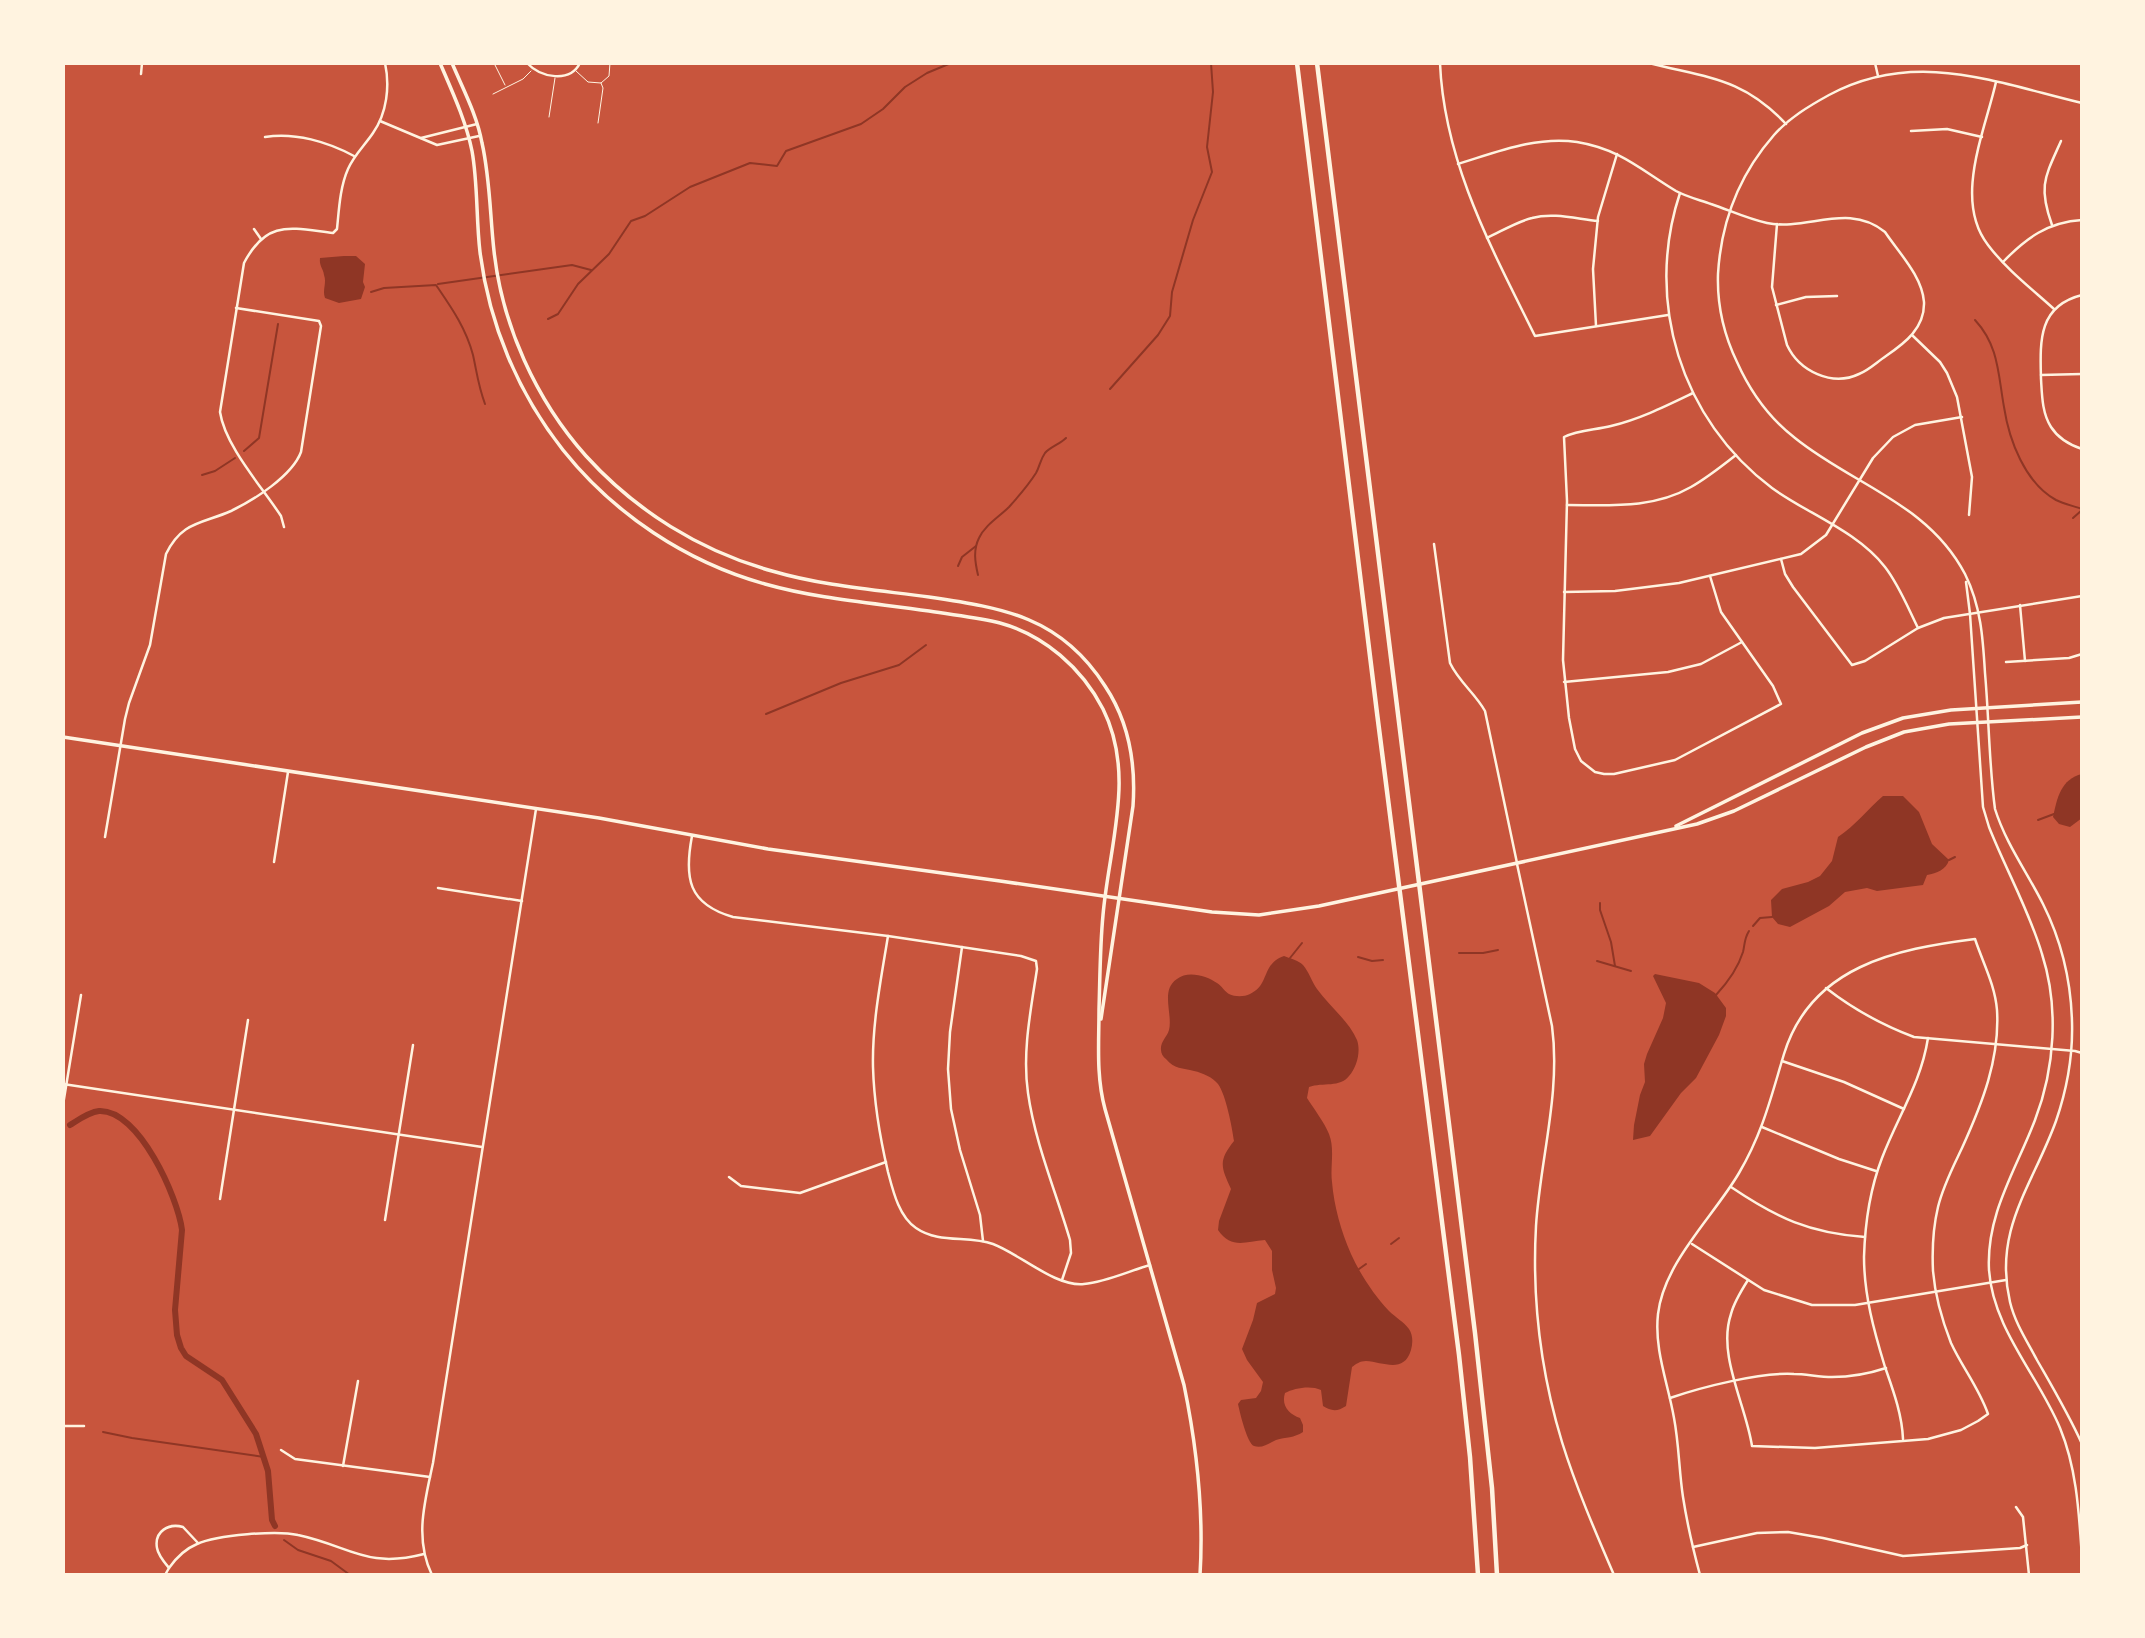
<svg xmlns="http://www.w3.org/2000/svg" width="2145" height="1638" font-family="Spectral,serif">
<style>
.water{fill:#8f3625}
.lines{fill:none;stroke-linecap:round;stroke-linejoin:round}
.stream{stroke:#8f3625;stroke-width:2}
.canal{stroke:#8f3625;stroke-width:6}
.service{stroke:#fff3e0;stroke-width:1}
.minor{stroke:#fff3e0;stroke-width:2.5}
.tertiary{stroke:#fff3e0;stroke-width:2.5}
.secondary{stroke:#fff3e0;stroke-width:3.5}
.motorway{stroke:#fff3e0;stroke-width:4.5}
</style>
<rect width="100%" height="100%" fill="#c8553d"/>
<!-- water -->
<g class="water">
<path d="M 344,256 L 356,256 L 365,264 L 363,282 L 365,287 L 361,299 L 339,303 L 325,298 C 322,290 327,283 324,275 C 323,268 319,266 320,258 Z"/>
<path d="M 2082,774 L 2082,818 L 2070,827 L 2059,824 L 2053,817 C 2057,798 2061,779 2082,774 Z"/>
<path d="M 1883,796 L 1903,796 L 1919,812 L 1932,844 L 1949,860 C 1946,870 1937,873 1927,875 L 1923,885 L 1877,891 L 1867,888 L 1845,892 L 1829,906 L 1790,927 L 1778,924 L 1772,917 L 1771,900 L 1782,889 L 1808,882 L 1820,876 L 1832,861 L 1838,837 C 1855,826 1868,809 1883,796 Z"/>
<path d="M 1284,956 C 1291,959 1298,960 1303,965 C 1309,972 1312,982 1317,989 C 1329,1006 1349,1021 1357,1040 C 1361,1051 1357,1067 1349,1076 C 1340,1088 1323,1082 1309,1087 L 1307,1098 C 1314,1109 1324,1122 1329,1134 C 1335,1149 1330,1167 1332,1182 C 1334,1206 1341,1231 1351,1254 C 1360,1274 1374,1295 1389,1311 C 1395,1317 1404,1322 1409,1329 C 1413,1335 1413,1343 1411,1350 C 1404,1374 1383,1362 1366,1361 C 1360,1361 1356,1364 1352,1367 L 1346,1406 C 1337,1412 1331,1411 1323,1406 L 1321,1390 C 1311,1385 1294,1388 1285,1393 C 1281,1406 1289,1414 1300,1418 L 1303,1425 L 1303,1432 C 1294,1438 1286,1437 1276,1440 C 1269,1443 1262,1449 1254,1446 C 1247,1443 1240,1413 1238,1404 L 1241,1400 L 1256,1398 L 1261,1391 L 1263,1382 L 1247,1360 L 1242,1349 L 1253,1320 L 1257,1303 L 1275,1294 L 1276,1288 L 1272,1270 L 1272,1251 L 1265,1240 C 1244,1242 1231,1249 1218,1230 L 1219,1221 L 1231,1189 C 1221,1167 1218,1161 1234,1141 C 1232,1127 1226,1095 1218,1084 C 1212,1077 1203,1073 1194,1071 C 1183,1068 1174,1069 1166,1059 C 1163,1057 1161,1053 1161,1050 C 1160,1042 1167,1037 1169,1030 C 1173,1014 1160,990 1177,979 C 1188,970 1207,976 1217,983 C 1222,986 1225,992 1229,994 C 1235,997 1244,997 1250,994 C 1270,985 1261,964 1284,956 Z"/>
<polygon points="1655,974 1699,983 1715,993 1726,1008 1726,1016 1719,1035 1696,1078 1681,1093 1650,1136 1633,1140 1634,1125 1640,1095 1645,1082 1644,1064 1647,1054 1663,1018 1666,1003 1653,976"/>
</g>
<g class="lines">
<!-- stream -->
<g class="stream">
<polyline points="438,284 572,265 591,270"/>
<path d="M 371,292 L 384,288 L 436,285 C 451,307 466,328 473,355 C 477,373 478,385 485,404"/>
<polyline points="548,319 558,314 578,284 609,254 631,221 645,216 690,187 750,163 777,166 786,151 861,124 883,109 905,87 927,73 951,63"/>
<path d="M 1975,320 C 1999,346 1998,374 2004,407 C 2009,440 2025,483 2056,500 C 2064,504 2074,506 2082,509"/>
<polyline points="1110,389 1158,335 1170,316 1172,292 1193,220 1212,172 1207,147 1213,92 1211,63"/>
<polyline points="244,451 259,438 278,324"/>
<polyline points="202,475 215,471 235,458"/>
<polyline points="2073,518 2082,510"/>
<polyline points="958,566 962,557 976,546"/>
<path d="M 978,575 C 975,562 973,550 979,538 C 985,525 999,517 1009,507 C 1018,497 1029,484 1036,473 C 1040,466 1040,460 1045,453 C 1050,447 1060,444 1066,438"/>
<polyline points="766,714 841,683 899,665 926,645"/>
<polyline points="2038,820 2054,814"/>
<polyline points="1949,860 1955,857"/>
<polyline points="1600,903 1600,910 1611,942 1615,966"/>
<polyline points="1753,926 1760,918 1772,917"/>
<polyline points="1459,953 1483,953 1498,950"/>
<polyline points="1358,957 1372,961 1383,960"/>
<polyline points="1290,958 1302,943"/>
<polyline points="1597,961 1631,971"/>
<path d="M 1716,995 C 1728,982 1738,968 1743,952 C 1745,944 1744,939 1749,931"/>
<polyline points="1391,1244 1399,1238"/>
<polyline points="1359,1269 1366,1264"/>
<polyline points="103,1432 132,1438 264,1457"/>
<polyline points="284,1540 298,1550 331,1561 350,1575"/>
</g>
<!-- canal -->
<path class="canal" d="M 70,1125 C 78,1120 89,1112 99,1111 C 139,1109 178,1198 182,1230 L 175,1310 L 177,1335 L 181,1348 L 186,1356 L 222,1380 L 256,1434 L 268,1471 L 272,1520 L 275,1526"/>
<!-- service -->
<g class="service">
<polyline points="494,63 505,85"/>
<polyline points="576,71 588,82 601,83 609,76 610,63"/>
<polyline points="493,94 523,79 531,71"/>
<polyline points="549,117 555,78"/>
<polyline points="598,123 603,88 601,83"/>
</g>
<!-- minor -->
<g class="minor">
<path d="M 527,63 C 541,78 570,83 580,63"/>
<path d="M 1440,63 C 1444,162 1492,249 1535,336 L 1668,315"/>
<path d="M 1649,63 C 1707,78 1742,77 1786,124"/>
<polyline points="1875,63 1878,76"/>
<polyline points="141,74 142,63"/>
<path d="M 1996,82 C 1985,131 1953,200 1988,245 C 2006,269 2032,289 2054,309"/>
<polyline points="380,121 437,145 479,136"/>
<polyline points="1911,131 1947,129 1982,137"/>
<path d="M 265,137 C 295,132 328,142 354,156"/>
<polyline points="421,138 477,124"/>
<path d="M 1458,164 C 1497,152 1536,136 1577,142 C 1620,149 1641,170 1676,191 C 1687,197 1700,200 1711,204 C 1729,210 1748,219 1767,223 C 1808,231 1848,202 1885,232 C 1899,253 1922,276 1924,302 C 1925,328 1905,343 1886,356 C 1877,362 1869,370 1859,374 C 1832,387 1799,371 1787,345 L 1772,287 L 1777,224"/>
<path d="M 1680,193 C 1644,301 1681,420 1772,488 C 1808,514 1857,531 1885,567 C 1899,585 1908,608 1918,628"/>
<path d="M 2052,225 C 2038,186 2045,177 2061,141"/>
<polyline points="254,229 261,239"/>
<path d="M 1487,238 C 1502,231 1516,222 1532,218 C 1553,212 1577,219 1598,221"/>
<path d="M 2003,262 C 2026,238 2048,222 2082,220"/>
<path d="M 2082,295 C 2038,306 2040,341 2041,379 C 2042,395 2042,413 2051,427 C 2058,438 2070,445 2082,449"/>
<polyline points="1776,305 1806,297 1837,296"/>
<polyline points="1596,326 1593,269 1598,217 1617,154"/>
<polyline points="1913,336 1940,362 1947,373 1957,397 1972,477 1969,515"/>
<polyline points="2041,375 2082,374"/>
<path d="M 1693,393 C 1666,406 1640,419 1611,426 C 1595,430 1578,430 1564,437 L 1567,501 L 1563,660 L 1569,718 L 1575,749 L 1581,761 L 1595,772 L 1604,774 L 1614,774 L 1675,760 L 1781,704 L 1773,686 L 1721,612 L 1710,576"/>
<path d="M 1567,505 C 1609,505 1653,509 1691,487 C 1707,478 1722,466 1736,455"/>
<path d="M 284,527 L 281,516 C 262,487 225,446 220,412 L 244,263 C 267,219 291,228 333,233 L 337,229 C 339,209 340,187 348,169 C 354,155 365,145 373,133 C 387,113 390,86 385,63"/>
<path d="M 1434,544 L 1450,663 C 1459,682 1475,693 1485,711 L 1517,863"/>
<polyline points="1781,559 1785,574 1793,587 1852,665 1865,661 1918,628 1944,618 2082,596"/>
<polyline points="1564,592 1615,591 1679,583 1801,554 1826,535 1873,458 1893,437 1915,425 1962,417"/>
<polyline points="2020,605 2025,661"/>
<polyline points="2006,662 2069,658 2082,654"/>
<polyline points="1564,682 1668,672 1701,664 1742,642"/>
<path d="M 692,836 C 684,878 688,904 733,917 L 888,936 L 1021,956 L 1036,961 L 1037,969 C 1031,1009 1022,1052 1028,1093 C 1035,1143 1056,1192 1070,1240 L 1071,1253 L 1062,1280"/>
<path d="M 105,837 L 125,719 L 129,703 L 150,645 L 166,554 C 182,521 202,524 231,511 C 254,500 292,476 301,452 L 321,326 L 319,321 L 236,308"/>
<polyline points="274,862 288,772"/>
<polyline points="438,888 522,901"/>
<path d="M 888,936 C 881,979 872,1024 873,1067 C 874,1103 880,1138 888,1172 C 893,1191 899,1217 916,1228 C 939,1244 968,1235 993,1244 C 1020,1254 1055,1287 1084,1284 C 1106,1282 1129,1271 1150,1265"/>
<polyline points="962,947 950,1032 948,1069 951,1109 960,1150 980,1215 983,1241"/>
<path d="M 1826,988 C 1853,1009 1882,1025 1914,1037 L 2075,1051 L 2082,1053"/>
<polyline points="1782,1061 1844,1082 1904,1109"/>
<polyline points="63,1084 482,1147"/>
<polyline points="63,1105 81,995"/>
<polyline points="1762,1127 1839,1159 1876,1171"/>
<polyline points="729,1177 741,1186 800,1193 886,1162"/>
<path d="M 1731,1187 C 1777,1218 1809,1233 1865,1237"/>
<polyline points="220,1199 248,1020"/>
<polyline points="385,1220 413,1045"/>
<polyline points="1692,1244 1764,1290 1812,1305 1855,1305 2006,1280"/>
<path d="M 1670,1398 C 1702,1387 1761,1372 1794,1374 C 1806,1374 1819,1377 1832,1377 C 1850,1377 1868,1374 1886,1368"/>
<polyline points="63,1426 84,1426"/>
<path d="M 1903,1439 C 1902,1414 1893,1390 1885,1367 C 1874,1331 1864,1295 1864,1257 C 1865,1223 1870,1189 1882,1158 C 1898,1116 1921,1083 1928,1038"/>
<polyline points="281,1450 295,1459 430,1477"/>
<polyline points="343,1466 358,1381"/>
<polyline points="2016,1507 2023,1517 2029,1575"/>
<polyline points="1693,1547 1757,1533 1788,1532 1823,1538 1903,1556 2020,1548 2027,1545"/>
<path d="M 169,1568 C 176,1558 185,1549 197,1544 C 217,1535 277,1530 298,1535 C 350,1546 366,1569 424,1554"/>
<path d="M 165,1575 L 169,1568 C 164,1562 158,1555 157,1548 C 154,1531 169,1523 183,1527 L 198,1543"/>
<path d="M 432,1575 C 414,1538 425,1501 433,1463 L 536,809"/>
<path d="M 1700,1575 C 1693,1549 1687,1523 1683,1497 C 1679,1471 1679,1444 1674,1418 C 1668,1383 1654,1350 1658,1314 C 1664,1262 1714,1216 1739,1173 C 1763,1132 1771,1097 1784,1054 C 1811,966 1896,949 1975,939 C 1983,963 1995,985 1997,1010 C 2000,1059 1982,1104 1962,1148 C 1953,1167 1943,1186 1938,1207 C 1933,1228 1932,1250 1933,1271 C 1935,1295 1942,1320 1951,1343 C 1962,1367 1979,1388 1988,1414 L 1978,1421 L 1961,1430 L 1928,1439 L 1815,1448 L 1752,1446 C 1746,1405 1717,1355 1731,1314 C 1734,1302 1741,1291 1748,1280"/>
</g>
<!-- tertiary -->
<g class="tertiary">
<path d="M 2082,103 C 1994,82 1915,49 1829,95 C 1809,106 1789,118 1774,135 C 1739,175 1721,222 1718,274 C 1717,304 1724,335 1737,362 C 1750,391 1769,418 1795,438 C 1853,485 1928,503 1965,574 C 1981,606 1983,639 1985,673 C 1989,718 1989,765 1995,809 C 2006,844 2027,872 2043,904 C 2061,940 2071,981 2072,1022 C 2073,1055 2067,1089 2056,1121 C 2033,1185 1993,1229 2010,1302 C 2015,1323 2027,1341 2037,1360 C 2053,1388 2069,1415 2082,1444"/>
<path d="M 1966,582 L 1970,614 L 1983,807 L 1989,827 C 2006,870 2029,910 2042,954 C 2059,1007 2055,1068 2035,1120 C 2016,1170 1986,1214 1989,1270 C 1993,1329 2038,1375 2060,1428 C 2077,1469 2079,1514 2082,1558"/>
<path d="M 1517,864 L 1552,1026 C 1561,1093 1540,1160 1536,1226 C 1532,1298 1541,1373 1562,1442 C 1576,1487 1595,1531 1614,1575"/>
</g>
<!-- secondary -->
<g class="secondary">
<path d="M 440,63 C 452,91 466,121 472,151 C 478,184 476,219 480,252 C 489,324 518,393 563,450 C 614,514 686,562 765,584 C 818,599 874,603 929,611 C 952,615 977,617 1000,623 C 1044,635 1082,668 1103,709 C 1136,775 1109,845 1103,915 C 1100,946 1100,978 1099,1009 C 1099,1043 1096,1076 1105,1109 L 1184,1385 C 1197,1448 1204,1510 1200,1575"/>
<path d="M 452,63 C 463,89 477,115 482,143 C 490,178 490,215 494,251 C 502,325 536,400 586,456 C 636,511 700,551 772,571 C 823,586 877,590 929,597 C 1004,608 1061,617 1105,686 C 1129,722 1136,763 1133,806 L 1101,1019"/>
<polyline points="63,737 599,818 768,849 1000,881 1212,912 1259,915 1319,906 1697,824 1734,811 1866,747 1904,732 1949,724 2082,717"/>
<polyline points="1676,826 1862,733 1903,718 1951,710 2082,702"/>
</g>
<!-- motorway -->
<g class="motorway">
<polyline points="1297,63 1377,713 1459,1355 1470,1457 1478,1575"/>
<polyline points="1317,63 1475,1333 1492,1488 1497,1575"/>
</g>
</g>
<!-- border -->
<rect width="2145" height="1638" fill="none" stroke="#fff3e0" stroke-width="130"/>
</svg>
